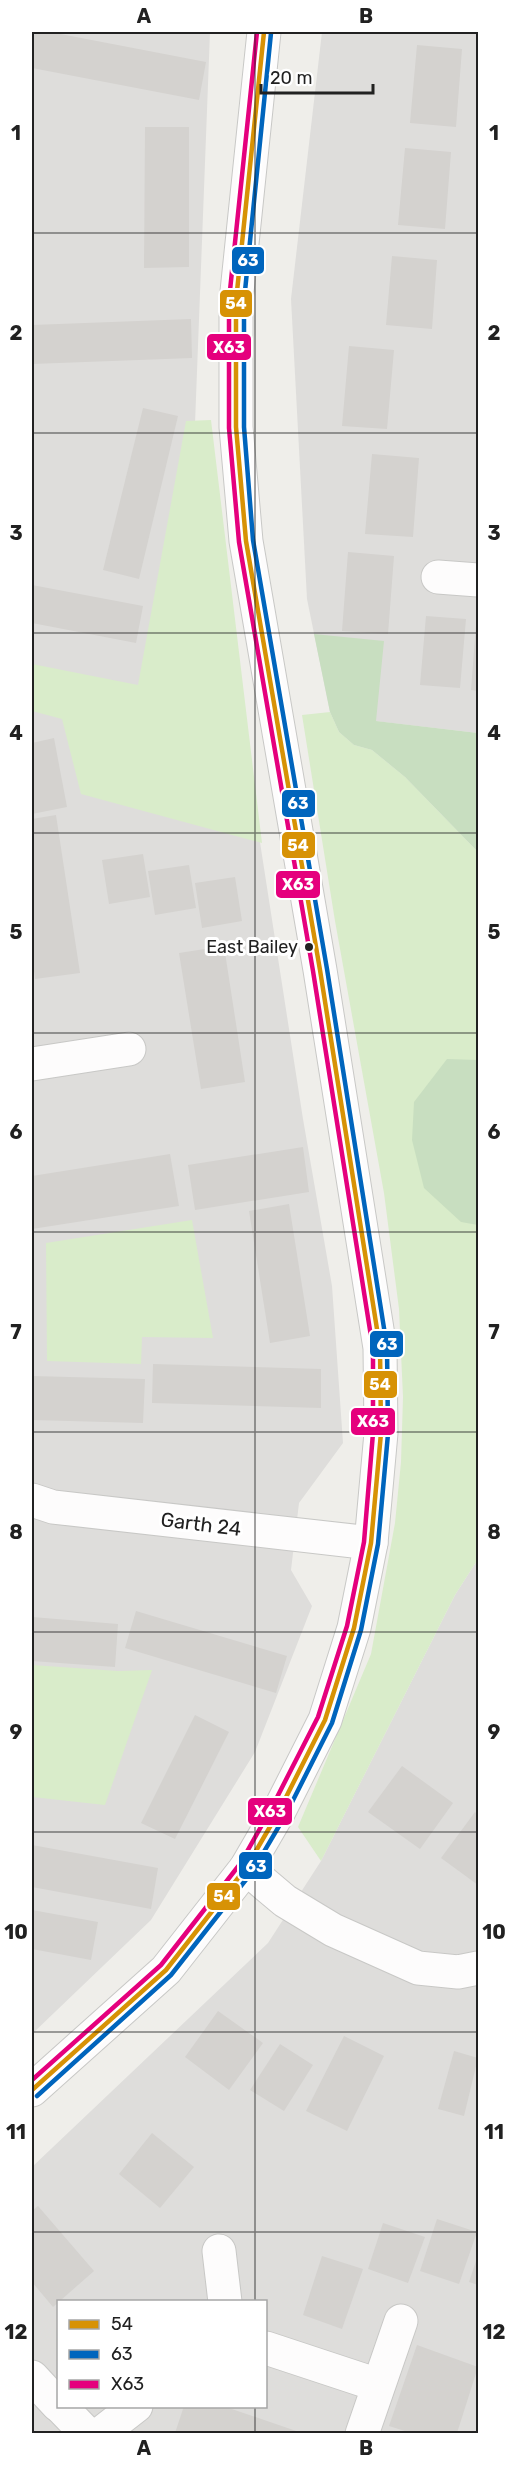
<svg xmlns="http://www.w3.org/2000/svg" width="510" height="2465" font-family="Rubik,sans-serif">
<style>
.residential{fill:#dedddb;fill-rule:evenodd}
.grass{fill:#d9ecca}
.forest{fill:#c8dec0}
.building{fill:#d4d2cf}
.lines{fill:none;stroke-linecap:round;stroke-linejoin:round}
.minor-casing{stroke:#c8c8c6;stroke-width:35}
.tertiary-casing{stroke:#c8c8c6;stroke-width:35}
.minor{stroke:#fdfcfc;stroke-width:33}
.tertiary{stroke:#fdfcfc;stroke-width:33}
.bus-1-casing{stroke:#fff;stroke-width:9}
.bus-2-casing{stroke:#fff;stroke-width:9}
.bus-3-casing{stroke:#fff;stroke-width:9}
.bus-1{stroke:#d79205;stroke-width:4.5}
.bus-2{stroke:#0065bd;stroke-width:4.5}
.bus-3{stroke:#e5007d;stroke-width:4.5}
.grid{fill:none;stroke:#212121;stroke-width:1.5;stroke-opacity:0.55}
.bus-dot{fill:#212121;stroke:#fff;stroke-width:2}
.labels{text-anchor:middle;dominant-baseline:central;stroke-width:6;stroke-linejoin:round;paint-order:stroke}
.bus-label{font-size:18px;fill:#212121;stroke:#fff;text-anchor:end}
.street-label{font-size:20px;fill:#212121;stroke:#fff}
.line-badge{stroke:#fff;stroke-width:2}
.badge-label{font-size:16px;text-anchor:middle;font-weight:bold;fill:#fff}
.neatline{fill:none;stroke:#212121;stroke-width:2}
.grid-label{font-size:20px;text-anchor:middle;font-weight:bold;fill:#212121}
</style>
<rect width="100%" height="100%" fill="#efeeea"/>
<!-- residential -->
<g class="residential">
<polygon points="32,32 210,32 195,424 303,1119 332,1286 343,1443 299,1503 291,1570 312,1606 255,1752 151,1920 32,2034"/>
<polygon points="322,32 478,32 478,733 375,721 330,712 307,599 291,299"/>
<path d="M 478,1559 L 478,2433 L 32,2434 L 32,2167 L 268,1943 L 321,1861 L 455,1595 ZM 58,2302 L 266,2302 L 266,2406 L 58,2406 Z"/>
</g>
<!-- grass -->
<g class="grass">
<polygon points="211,420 262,843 81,794 62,719 32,711 32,664 138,685 186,421"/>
<polygon points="330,712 339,732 354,745 372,750 405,777 478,852 478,1559 455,1595 321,1861 298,1827 371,1654 395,1523 401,1462 403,1397 399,1309 384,1193 335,921 302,715"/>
<polygon points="192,1220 213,1338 142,1337 141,1364 47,1361 46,1243"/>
<polygon points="32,1665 118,1671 152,1670 105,1805 32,1797"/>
</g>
<!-- forest -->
<g class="forest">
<polygon points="314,634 384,641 376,721 478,733 478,852 405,777 372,750 354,745 339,732 330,712"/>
<polygon points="447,1059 478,1060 478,1225 461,1222 424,1188 412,1140 414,1102"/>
</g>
<!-- building -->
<g class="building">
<polygon points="32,32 50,32 206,62 199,100 32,68"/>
<polygon points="417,45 462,49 456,127 410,123"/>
<polygon points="145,127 189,127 189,267 144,268"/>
<polygon points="405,148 451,152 445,229 398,225"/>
<polygon points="392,256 437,260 432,329 386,325"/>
<polygon points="191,319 192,358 32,364 32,325"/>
<polygon points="349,346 394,350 387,429 342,426"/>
<polygon points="143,408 178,416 139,579 103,570"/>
<polygon points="372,454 419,458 413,537 365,534"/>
<polygon points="348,552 394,556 388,634 342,631"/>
<polygon points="32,585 143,606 136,643 32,623"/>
<polygon points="426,616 466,619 460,688 420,685"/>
<polygon points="476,625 478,625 478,691 471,690"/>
<polygon points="54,738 67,807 32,814 32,743"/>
<polygon points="56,815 80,973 35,979 32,955 32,819"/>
<polygon points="143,854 150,897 109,904 102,860"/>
<polygon points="189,865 196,908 155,915 148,871"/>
<polygon points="235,877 242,921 202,928 195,883"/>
<polygon points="224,946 245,1082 201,1089 179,953"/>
<polygon points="303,1147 309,1192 195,1210 188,1165"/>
<polygon points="170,1154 179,1206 32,1229 32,1176"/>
<polygon points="289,1204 310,1336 270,1343 249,1211"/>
<polygon points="153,1364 321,1369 321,1408 152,1403"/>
<polygon points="32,1376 145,1379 143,1423 32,1420"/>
<polygon points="136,1611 287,1656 276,1693 125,1648"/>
<polygon points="32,1617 118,1624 115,1667 32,1661"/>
<polygon points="195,1715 229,1732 175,1839 141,1823"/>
<polygon points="402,1766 453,1803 420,1849 368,1812"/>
<polygon points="475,1812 478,1815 478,1885 441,1858"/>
<polygon points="32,1845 158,1868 151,1909 32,1887"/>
<polygon points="32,1910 98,1922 91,1960 32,1949"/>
<polygon points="218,2011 263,2043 229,2090 185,2057"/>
<polygon points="344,2036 384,2056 347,2131 306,2111"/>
<polygon points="280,2044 313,2065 284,2111 250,2090"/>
<polygon points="454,2051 478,2058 464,2116 438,2109"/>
<polygon points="152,2133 194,2167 160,2208 119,2174"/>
<polygon points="38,2206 94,2271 53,2307 32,2282 32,2211"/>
<polygon points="437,2219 477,2232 459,2284 420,2271"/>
<polygon points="383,2223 425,2237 408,2283 368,2269"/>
<polygon points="478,2255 478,2285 469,2282"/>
<polygon points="322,2256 363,2269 342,2329 303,2315"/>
<polygon points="417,2345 478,2367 457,2433 411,2433 389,2426"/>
<polygon points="184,2406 223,2406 302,2433 175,2433"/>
</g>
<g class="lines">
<defs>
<g id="minor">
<polyline points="438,577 478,580"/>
<polyline points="32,1064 129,1049"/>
<polyline points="32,1500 53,1507 371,1543"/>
<polyline points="246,1868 285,1901 333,1930 418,1968 458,1972 478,1968"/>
<polyline points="219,2251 225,2302"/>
<polyline points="266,2348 378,2385"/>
<polyline points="100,2434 136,2406"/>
<polyline points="362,2434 401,2321"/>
</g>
<g id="tertiary">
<polyline points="32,2090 166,1970 246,1868 278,1813 325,1720 354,1628 371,1543 381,1433 380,1348 320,970 246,541 236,427 236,301 264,32"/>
<polyline points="32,2377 58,2405"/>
<polyline points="60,2406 87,2434"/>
</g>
</defs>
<!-- minor casing -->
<use href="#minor" class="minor-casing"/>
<!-- tertiary casing -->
<use href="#tertiary" class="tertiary-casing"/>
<!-- minor -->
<use href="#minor" class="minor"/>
<!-- tertiary -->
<use href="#tertiary" class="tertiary"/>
<defs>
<polyline id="bus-1" points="32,2090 166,1970 246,1868 278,1813 325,1720 354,1628 371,1543 381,1433 380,1348 320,970 246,541 236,427 236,301 264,32"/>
<polyline id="bus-2" points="37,2096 171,1975 252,1872 285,1816 332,1723 361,1630 378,1544 388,1434 387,1347 327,969 253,540 244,427 244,301 271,33"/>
<polyline id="bus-3" points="32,2080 161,1965 240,1864 271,1809 318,1717 347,1626 364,1542 373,1433 373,1349 313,971 239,542 229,428 229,300 257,32"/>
</defs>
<!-- bus-1 casing -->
<use href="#bus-1" class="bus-1-casing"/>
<!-- bus-2 casing -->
<use href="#bus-2" class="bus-2-casing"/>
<!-- bus-3 casing -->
<use href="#bus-3" class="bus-3-casing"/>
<!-- bus-1 -->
<use href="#bus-1" class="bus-1"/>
<!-- bus-2 -->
<use href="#bus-2" class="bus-2"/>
<!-- bus-3 -->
<use href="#bus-3" class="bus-3"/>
</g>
<!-- grid -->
<path class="grid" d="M 255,32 L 255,2302M 32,233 L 478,233M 32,433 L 478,433M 32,633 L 478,633M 32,833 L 478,833M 32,1033 L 478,1033M 32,1232 L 478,1232M 32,1432 L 478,1432M 32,1632 L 478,1632M 32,1832 L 478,1832M 32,2032 L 478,2032M 32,2232 L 478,2232M 255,2406 L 255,2434"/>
<!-- markers -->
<circle class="bus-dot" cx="309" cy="947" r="5"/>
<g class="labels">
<!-- bus labels -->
<g class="bus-label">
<text x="298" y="947">East Bailey</text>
</g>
<!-- street labels -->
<g class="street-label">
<text transform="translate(201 1524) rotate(7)">Garth 24</text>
</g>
</g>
<g class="line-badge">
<rect x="231" y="246" width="34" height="29" rx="6" fill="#0065bd"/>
<rect x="219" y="289" width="34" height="29" rx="6" fill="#d79205"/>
<rect x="206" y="333" width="46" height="28" rx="6" fill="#e5007d"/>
<rect x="281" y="789" width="35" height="29" rx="6" fill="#0065bd"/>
<rect x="281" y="831" width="35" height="28" rx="6" fill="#d79205"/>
<rect x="275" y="870" width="46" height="29" rx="6" fill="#e5007d"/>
<rect x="369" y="1330" width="35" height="28" rx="6" fill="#0065bd"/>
<rect x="363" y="1370" width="35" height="29" rx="6" fill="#d79205"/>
<rect x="350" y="1407" width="46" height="29" rx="6" fill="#e5007d"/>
<rect x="247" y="1797" width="46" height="29" rx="6" fill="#e5007d"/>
<rect x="238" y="1851" width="35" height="29" rx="6" fill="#0065bd"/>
<rect x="206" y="1882" width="35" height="29" rx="6" fill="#d79205"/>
</g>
<g class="badge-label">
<text x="248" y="266">63</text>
<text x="236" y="309">54</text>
<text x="229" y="353">X63</text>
<text x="298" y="809">63</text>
<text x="298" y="851">54</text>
<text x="298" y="890">X63</text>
<text x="387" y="1350">63</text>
<text x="380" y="1390">54</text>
<text x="373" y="1427">X63</text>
<text x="270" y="1817">X63</text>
<text x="256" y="1872">63</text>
<text x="224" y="1902">54</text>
</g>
<!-- border -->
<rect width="510" height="2465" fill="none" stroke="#ffffff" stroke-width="66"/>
<!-- legend -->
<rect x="57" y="2300" width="210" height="108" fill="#ffffff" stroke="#a6a6a6" stroke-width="1.5"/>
<rect x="69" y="2320" width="30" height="9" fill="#d79205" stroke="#a6a6a6" stroke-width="1.5"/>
<text x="111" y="2330" font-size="18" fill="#212121">54</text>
<rect x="69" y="2350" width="30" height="9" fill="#0065bd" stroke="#a6a6a6" stroke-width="1.5"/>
<text x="111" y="2360" font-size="18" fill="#212121">63</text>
<rect x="69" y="2380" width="30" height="9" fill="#e5007d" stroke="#a6a6a6" stroke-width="1.5"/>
<text x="111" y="2390" font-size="18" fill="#212121">X63</text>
<!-- scale -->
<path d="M261 84v9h112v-9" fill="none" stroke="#212121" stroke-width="3"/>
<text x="270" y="84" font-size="18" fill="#212121" stroke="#ffffff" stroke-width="4.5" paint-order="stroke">20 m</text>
<rect x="33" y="33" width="444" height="2399" class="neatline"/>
<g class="grid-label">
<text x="144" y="23">A</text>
<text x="366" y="23">B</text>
<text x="16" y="140">1</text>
<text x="494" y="140">1</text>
<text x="16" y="340">2</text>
<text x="494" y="340">2</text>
<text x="16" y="540">3</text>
<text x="494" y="540">3</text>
<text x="16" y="740">4</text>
<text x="494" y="740">4</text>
<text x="16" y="939">5</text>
<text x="494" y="939">5</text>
<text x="16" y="1139">6</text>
<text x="494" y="1139">6</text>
<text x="16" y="1339">7</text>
<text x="494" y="1339">7</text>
<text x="16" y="1539">8</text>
<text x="494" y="1539">8</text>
<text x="16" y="1739">9</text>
<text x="494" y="1739">9</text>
<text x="16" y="1939">10</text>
<text x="494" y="1939">10</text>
<text x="16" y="2139">11</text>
<text x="494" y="2139">11</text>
<text x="16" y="2339">12</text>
<text x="494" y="2339">12</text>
<text x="144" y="2455">A</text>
<text x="366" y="2455">B</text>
</g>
</svg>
